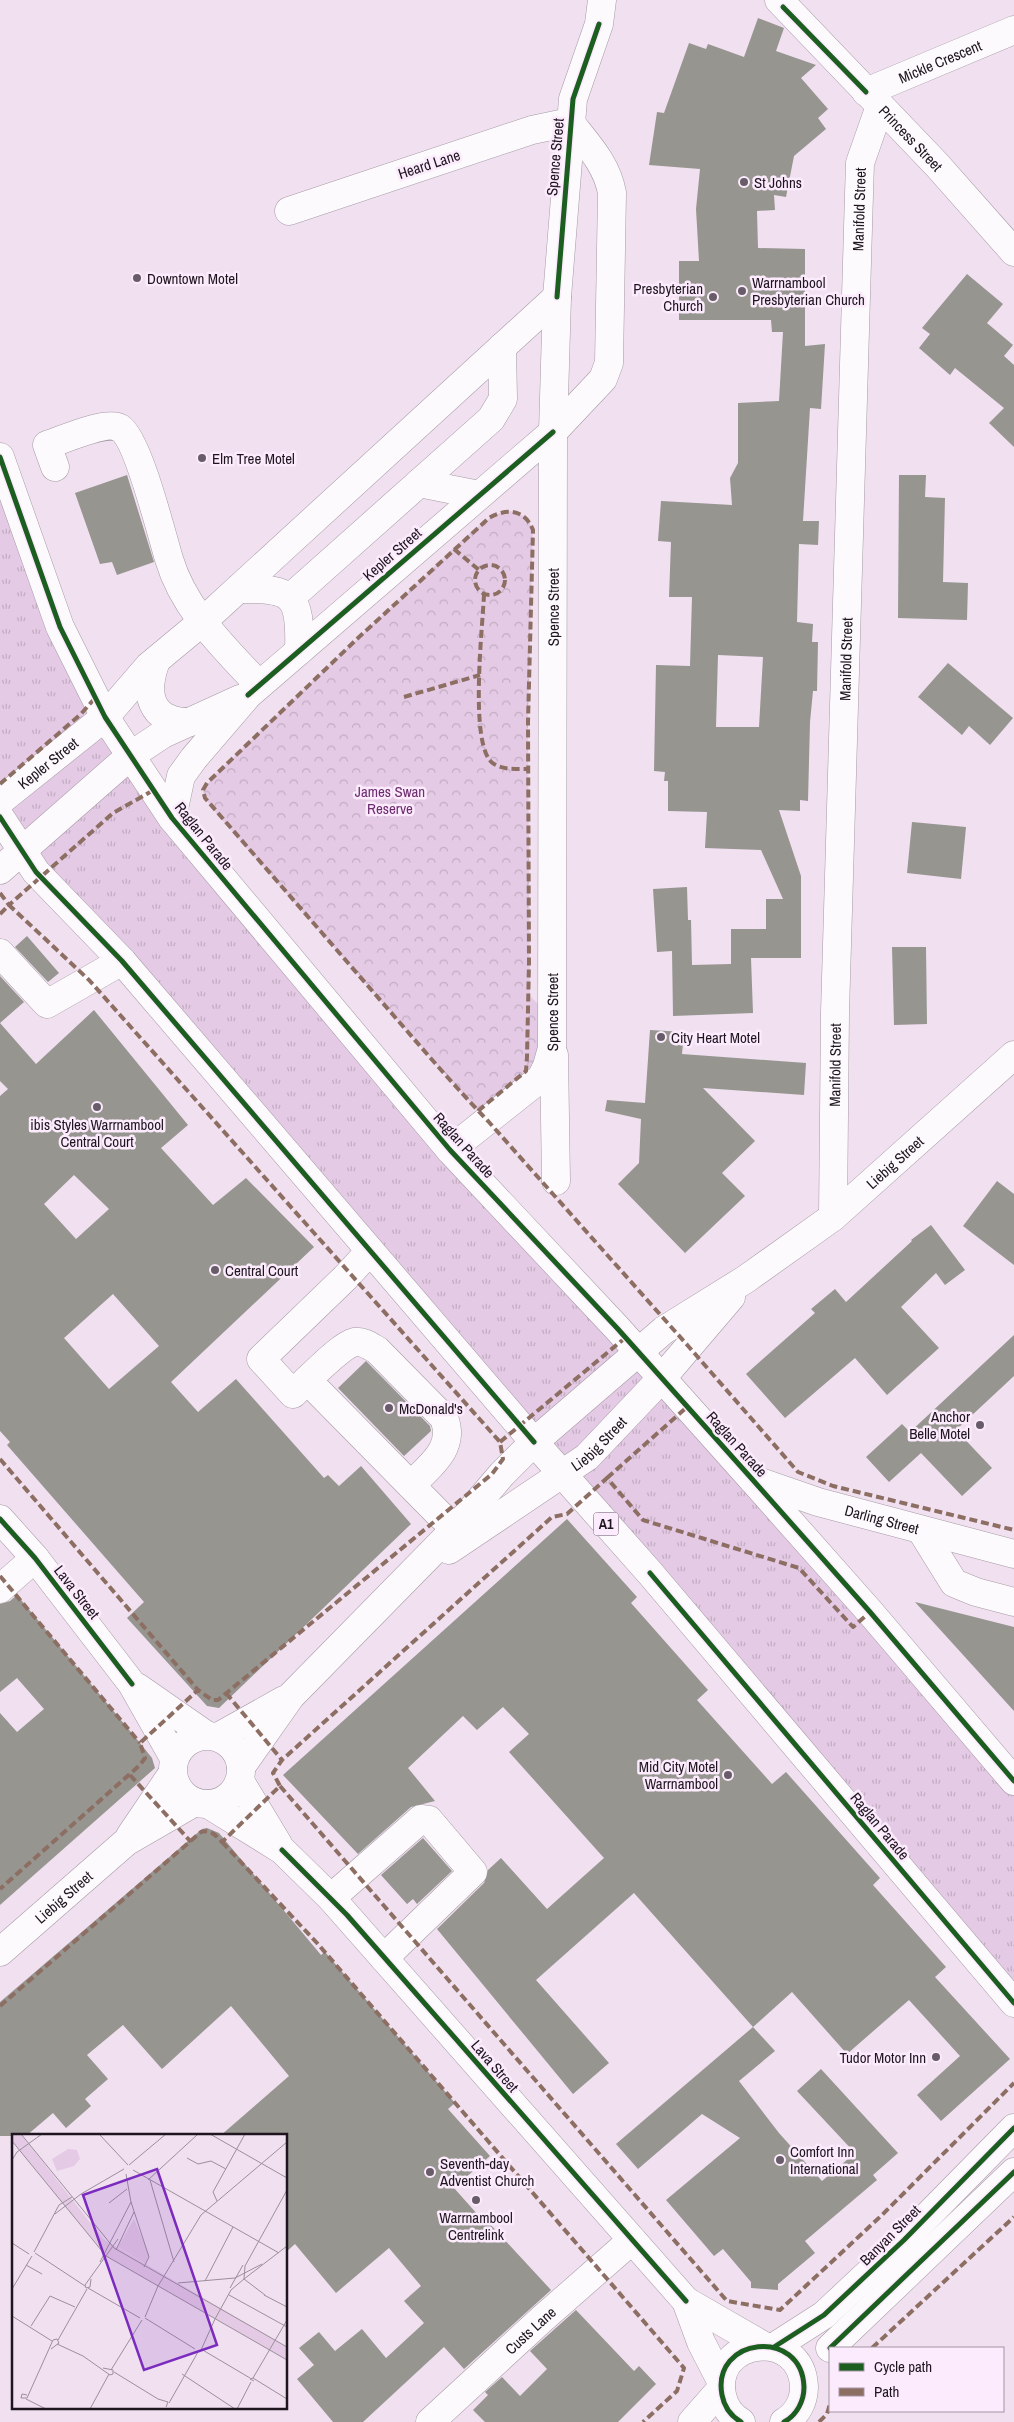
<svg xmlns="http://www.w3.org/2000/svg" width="1014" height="2422" font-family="'Archivo Narrow',sans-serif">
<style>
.grass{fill:url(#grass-tufts)}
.park{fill:url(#park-crowns)}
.building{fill:#969590;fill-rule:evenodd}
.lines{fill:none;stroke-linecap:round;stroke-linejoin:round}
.minor-casing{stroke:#a59aa5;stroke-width:29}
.highway-casing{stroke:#a59aa5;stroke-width:29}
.minor{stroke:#fdfafd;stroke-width:28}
.highway{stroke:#fdfafd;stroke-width:28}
.quiet{stroke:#8d6e63;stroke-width:4;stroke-dasharray:8 4;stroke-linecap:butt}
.cycleway-casing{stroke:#fcebfc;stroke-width:8}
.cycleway{stroke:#1b5e20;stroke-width:5}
.poi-dot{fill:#685c68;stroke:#fcebfc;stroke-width:2}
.labels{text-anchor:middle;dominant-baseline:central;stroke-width:5;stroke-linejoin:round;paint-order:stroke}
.shield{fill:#fcebfc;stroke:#615561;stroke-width:1}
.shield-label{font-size:14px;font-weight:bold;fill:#1e151f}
.street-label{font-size:15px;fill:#1e151f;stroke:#fcebfc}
.poi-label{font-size:15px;fill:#1e151f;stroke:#fcebfc;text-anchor:start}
.park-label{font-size:15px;fill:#6d2d70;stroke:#fcebfc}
.inset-road{fill:none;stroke:#9c8f9c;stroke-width:1}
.view{fill:#7b2cbf;fill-opacity:0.15;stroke:#7b2cbf;stroke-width:2.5}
.inset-edge{fill:none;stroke:#1e151f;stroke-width:2.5}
</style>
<defs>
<pattern id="grass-tufts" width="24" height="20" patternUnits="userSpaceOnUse" patternTransform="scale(1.25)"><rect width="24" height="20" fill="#e4cae4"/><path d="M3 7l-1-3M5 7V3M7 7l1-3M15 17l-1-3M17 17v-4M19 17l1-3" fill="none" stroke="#c3adc3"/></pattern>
<pattern id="park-crowns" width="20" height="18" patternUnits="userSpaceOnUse" patternTransform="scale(1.25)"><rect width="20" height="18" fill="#e4cae4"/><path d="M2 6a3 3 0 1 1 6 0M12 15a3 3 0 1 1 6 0" fill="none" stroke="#c3adc3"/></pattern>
</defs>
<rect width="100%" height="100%" fill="#f0e0f0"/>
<!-- grass -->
<polygon class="grass" points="0,457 40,566 152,791 1014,1782 1014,2003 0,817"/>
<!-- park -->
<path class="park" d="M 506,511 C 520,511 528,517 533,530 L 528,722 L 530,996 L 544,1010 L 549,1061 L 478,1111 L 216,813 L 205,798 L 203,790 L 214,776 C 283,709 353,642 424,577 C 444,558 481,517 506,511 Z"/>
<!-- building -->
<g class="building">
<path d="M 758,18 L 784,28 L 776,51 L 816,65 L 801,78 L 828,109 L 818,118 L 826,129 L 794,156 L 786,197 L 774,195 L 775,210 L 757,211 L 758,248 L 805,249 L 805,346 L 825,344 L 821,409 L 810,408 L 803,521 L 819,521 L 818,545 L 799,544 L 797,622 L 813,624 L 812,642 L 818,642 L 817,691 L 813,691 L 810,722 L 808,801 L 800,800 L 800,811 L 779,810 L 801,876 L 801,958 L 751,958 L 753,1013 L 673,1016 L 672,951 L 657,952 L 653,889 L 687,887 L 688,920 L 691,920 L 692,965 L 731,964 L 731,929 L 766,929 L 766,899 L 783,899 L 761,850 L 705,848 L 707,812 L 668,811 L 668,781 L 664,781 L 665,772 L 654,771 L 656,665 L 690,666 L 692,597 L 669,597 L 671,542 L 658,541 L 661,501 L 732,505 L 730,478 L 738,463 L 738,403 L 779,401 L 783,332 L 772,332 L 771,320 L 679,320 L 679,261 L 699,261 L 696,209 L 700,169 L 649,165 L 657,112 L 664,113 L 689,43 L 706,49 L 708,44 L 744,57 ZM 718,655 L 763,657 L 759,727 L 716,727 Z"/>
<polygon points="967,274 1003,304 987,323 1013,345 1004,356 1014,365 1014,447 989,423 1004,408 955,368 950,375 919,348 930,334 922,328"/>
<polygon points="127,475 154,562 117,575 112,562 100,564 75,493"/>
<polygon points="899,475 926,475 925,497 945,498 943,582 968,583 967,620 898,618"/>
<polygon points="948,663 1013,718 990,745 969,726 962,735 918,697"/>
<polygon points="912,822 966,827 961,879 907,873"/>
<polygon points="27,936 59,973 48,982 15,947"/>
<polygon points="892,947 926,947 927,1024 894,1025"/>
<path d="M 0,976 L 24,1002 L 0,1023 L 36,1064 L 94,1010 L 188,1125 L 161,1148 L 213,1205 L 246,1178 L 314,1247 L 171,1382 L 198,1412 L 236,1379 L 324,1478 L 328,1475 L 339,1486 L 361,1466 L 411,1524 L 219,1708 L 207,1706 L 127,1618 L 144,1602 L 7,1445 L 10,1442 L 0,1431 L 0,1096 L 8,1089 L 0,1081 ZM 74,1175 L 109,1209 L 76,1239 L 44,1204 ZM 113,1294 L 159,1346 L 109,1389 L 64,1338 Z"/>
<polygon points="650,1030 684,1032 682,1054 806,1063 804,1095 703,1088 755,1141 722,1173 745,1196 685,1253 618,1184 639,1163 641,1119 605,1111 607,1100 645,1103"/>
<polygon points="997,1181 1014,1194 1014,1265 963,1226"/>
<polygon points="931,1225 965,1270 945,1285 936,1273 901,1307 939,1348 887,1395 855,1358 785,1418 746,1374 815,1313 811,1309 835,1289 846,1302 912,1241 911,1240"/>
<polygon points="1014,1335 1014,1376 956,1430 992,1468 962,1496 921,1453 889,1482 866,1457 902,1424 910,1432"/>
<polygon points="366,1361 430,1426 431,1431 404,1456 338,1388"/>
<polygon points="567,1519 637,1597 631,1603 708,1690 697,1700 772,1784 786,1772 880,1878 873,1885 946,1967 935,1977 1010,2059 941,2121 917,2095 960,2056 909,2000 847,2054 792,1992 753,2027 634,1893 536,1980 609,2063 573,2094 437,1929 484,1883 488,1870 501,1858 547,1909 604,1858 509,1752 529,1734 503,1707 477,1730 463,1716 408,1768 435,1801 411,1807 358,1854 283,1775"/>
<polygon points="17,1595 140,1743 152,1758 155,1768 0,1905 0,1713 17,1732 44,1709 17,1678 0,1692 0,1604 10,1601"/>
<polygon points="915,1602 1014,1627 1014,1711"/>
<polygon points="207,1828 219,1833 321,1955 325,1952 455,2103 448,2109 490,2156 454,2188 487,2225 489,2223 551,2290 464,2369 444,2347 363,2422 333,2422 297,2379 314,2365 299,2348 319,2332 335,2351 362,2329 386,2358 424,2323 404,2301 421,2286 389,2248 336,2293 295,2244 286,2252 286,2136 220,2136 289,2076 231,2006 162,2069 123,2025 87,2055 108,2079 85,2099 91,2106 66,2128 53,2113 26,2136 0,2136 0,2002 202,1829"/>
<polygon points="423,1838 452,1871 417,1904 413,1899 407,1904 381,1875"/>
<polygon points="753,2027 775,2051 739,2081 779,2133 822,2181 855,2153 797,2091 821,2069 898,2153 873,2175 877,2180 805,2241 815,2253 778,2284 778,2290 751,2288 751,2282 723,2249 714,2256 666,2200 740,2138 702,2114 638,2169 616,2144"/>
<polygon points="576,2310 634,2371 639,2366 656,2384 618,2422 485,2422 473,2410 488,2395 485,2392 502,2377 520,2396 547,2369 530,2351"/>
</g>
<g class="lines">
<defs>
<g id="minor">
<path id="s1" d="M 779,0 L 937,165 L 1014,252"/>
<path id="s2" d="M 866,92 L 1014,30"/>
<path d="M 55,467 L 47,445 C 62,440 107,420 120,428 C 138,439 162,536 169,559 C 184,610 224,647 259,685"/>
<polyline points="419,483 479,495"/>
<path d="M 238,589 C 293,588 301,594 299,651"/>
<polyline points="290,598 491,419 503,399 502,347"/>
<path d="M 156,661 C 144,693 149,722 190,722"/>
<path id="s3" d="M 0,801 L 105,717 L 149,666 L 202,622 L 557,297"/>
<path d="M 172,818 L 181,776 L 194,758 L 248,695 L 553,432 L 603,379 L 609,363 L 612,193 C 607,164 587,144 570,122 L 532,130 L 289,211"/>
<polyline points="0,870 130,756 163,734 240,699"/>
<polyline points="0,953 47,1004 122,961"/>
<polyline points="554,1055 556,1181"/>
<path id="s4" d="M 450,1150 L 541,1078 L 547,1066 L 552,1048 L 553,432 L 557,297 L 573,99 L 599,24 L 602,0"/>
<path id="s5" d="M 833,1217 L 835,1013 L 859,194 L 860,163 L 880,106"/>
<polyline points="370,1251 345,1278 261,1359 293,1394 307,1380 440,1515 456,1528"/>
<path d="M 307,1380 C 318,1370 342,1345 355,1342 C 363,1341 370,1346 377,1350 L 444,1418 C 456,1448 430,1466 411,1485"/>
<path id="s6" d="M 752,1479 L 818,1502 L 1014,1554"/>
<polyline points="0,1519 35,1558 132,1684 174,1758"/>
<polyline points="921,1530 954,1583 976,1592 1014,1602"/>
<path id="s7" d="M 449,1550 L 587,1457 L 662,1378 L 731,1297"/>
<polyline points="0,1589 35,1558"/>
<polyline points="137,1687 206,1735"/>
<circle cx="207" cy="1770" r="34"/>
<polyline points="218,1737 284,1700"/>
<path id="s8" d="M 241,1767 L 291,1696 L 456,1528 L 502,1474 L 534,1442 L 664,1330 L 746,1279 L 833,1217 L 1014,1055"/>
<polyline points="240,1781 278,1844"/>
<polyline points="208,1804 282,1850 331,1898 686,2301 764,2346"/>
<polyline points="130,1836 172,1774"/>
<polyline points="331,1898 421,1819 429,1820 473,1872 384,1958"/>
<path id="s9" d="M 0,1952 L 126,1842 L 195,1802"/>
<polyline points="686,2301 701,2342 721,2381"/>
<polyline points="774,2347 824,2315 904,2240 1014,2128"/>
<polyline points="830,2348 1014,2172"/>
<path id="s10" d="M 430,2422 L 542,2319 L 632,2240"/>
<polyline points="692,2422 721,2389"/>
<path d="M 741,2422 C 731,2416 724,2406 722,2395 C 711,2337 802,2327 804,2387 C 804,2401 797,2415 784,2422"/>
</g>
<g id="highway">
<polyline points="0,457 60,627 105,717 172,818 450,1150 617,1328 752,1479 870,1612 1014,1781"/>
<polyline points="0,817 36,872 122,961 534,1442 650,1573 1014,2003"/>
</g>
</defs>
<!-- minor casing -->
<use href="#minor" class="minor-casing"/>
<!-- highway casing -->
<use href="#highway" class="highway-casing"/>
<!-- minor -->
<use href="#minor" class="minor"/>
<!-- highway -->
<use href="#highway" class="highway"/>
<!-- quiet -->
<g class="quiet">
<polyline points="454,549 479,570"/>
<circle cx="490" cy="580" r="15"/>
<path d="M 484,594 C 483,625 468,749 494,764 C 504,770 517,769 528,769"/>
<polyline points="404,697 480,675"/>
<polyline points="0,784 81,714 96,697"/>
<polyline points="0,893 9,905 113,813 152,791"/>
<polyline points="0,914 9,905 89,980 500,1442 503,1459 492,1474 218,1700 212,1700 198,1690 140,1743 145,1758 140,1765 0,1889"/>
<path d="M 478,1111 L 526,1071 L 527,1057 L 529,962 L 528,722 L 533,530 C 525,509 506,508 489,518 L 358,638 L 207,783 L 203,790 L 205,798 L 427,1054 C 447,1077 467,1099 488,1121 L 689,1347 L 798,1472 L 833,1486 L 1014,1530"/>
<polyline points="500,1442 625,1338"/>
<polyline points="0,1459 198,1690"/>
<polyline points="607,1478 687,1407"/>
<polyline points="0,1576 140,1743"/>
<polyline points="226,1693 282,1760"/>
<polyline points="130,1775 191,1842"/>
<polyline points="280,1786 727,2301 780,2310 882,2215 1014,2083"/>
<polyline points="222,1842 317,1943 684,2368 677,2391 643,2422"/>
<path d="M 0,2006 L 201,1832 C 211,1829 215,1835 222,1842 L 280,1786 L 273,1773 L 282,1760 L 552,1517 L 567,1514 L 607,1478 L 643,1520 L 799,1568 L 853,1627 L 870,1612"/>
<polyline points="872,2348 1014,2217"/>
<polyline points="819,2422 827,2414 830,2404"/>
</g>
<defs>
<g id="cycleway">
<polyline points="783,7 866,92"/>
<polyline points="557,297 573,99 599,24"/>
<polyline points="0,457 60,627 105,717 172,818 450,1150 617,1328 752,1479 870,1612 1014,1781"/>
<polyline points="248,695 553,432"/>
<polyline points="0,817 36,872 122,961 534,1442"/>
<polyline points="0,1519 35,1558 132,1684"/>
<polyline points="650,1573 1014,2003"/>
<polyline points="282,1850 347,1915 686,2301"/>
<polyline points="774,2347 824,2315 904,2240 1014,2128"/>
<polyline points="830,2348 1014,2172"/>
<path d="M 741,2422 C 731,2416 724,2406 722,2395 C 711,2337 802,2327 804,2387 C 804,2401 797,2415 784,2422"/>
</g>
</defs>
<!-- cycleway casing -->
<use href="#cycleway" class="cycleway-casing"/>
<!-- cycleway -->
<use href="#cycleway" class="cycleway"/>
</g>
<!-- markers -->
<g class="poi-dot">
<circle cx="744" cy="182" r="5"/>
<circle cx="137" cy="278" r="5"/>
<circle cx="742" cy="291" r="5"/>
<circle cx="713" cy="297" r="5"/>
<circle cx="202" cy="458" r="5"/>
<circle cx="661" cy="1037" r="5"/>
<circle cx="97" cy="1107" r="5"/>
<circle cx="215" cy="1270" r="5"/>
<circle cx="389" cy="1408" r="5"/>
<circle cx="980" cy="1425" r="5"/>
<circle cx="728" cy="1775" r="5"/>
<circle cx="936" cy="2057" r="5"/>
<circle cx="780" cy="2160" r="5"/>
<circle cx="430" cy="2172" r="5"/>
<circle cx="476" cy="2200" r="5"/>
</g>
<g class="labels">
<!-- shield labels -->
<rect class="shield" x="593.5" y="1512.5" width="25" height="23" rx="4"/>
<g class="shield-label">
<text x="606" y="1524">A1</text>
</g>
<!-- street labels -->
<g class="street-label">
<text stroke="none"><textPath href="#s2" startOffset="80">Mickle Crescent</textPath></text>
<text stroke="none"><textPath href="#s1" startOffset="191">Princess Street</textPath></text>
<text transform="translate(555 157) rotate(-85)">Spence Street</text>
<text transform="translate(429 164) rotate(-18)">Heard Lane</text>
<text stroke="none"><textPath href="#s5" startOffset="1008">Manifold Street</textPath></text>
<text transform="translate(392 554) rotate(-41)">Kepler Street</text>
<text stroke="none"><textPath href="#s4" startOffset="589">Spence Street</textPath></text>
<text stroke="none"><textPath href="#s5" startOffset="558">Manifold Street</textPath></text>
<text stroke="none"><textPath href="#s3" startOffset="61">Kepler Street</textPath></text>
<text transform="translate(204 836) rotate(51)">Raglan Parade</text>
<text stroke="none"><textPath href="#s4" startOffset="184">Spence Street</textPath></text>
<text stroke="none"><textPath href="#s5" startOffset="152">Manifold Street</textPath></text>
<text transform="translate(464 1145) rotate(48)">Raglan Parade</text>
<text stroke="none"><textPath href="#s8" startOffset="896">Liebig Street</textPath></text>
<text stroke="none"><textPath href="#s7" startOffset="184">Liebig Street</textPath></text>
<text transform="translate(737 1444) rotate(48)">Raglan Parade</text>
<text stroke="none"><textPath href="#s6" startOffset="136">Darling Street</textPath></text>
<text transform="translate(77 1592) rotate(52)">Lava Street</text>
<text transform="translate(880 1826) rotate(50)">Raglan Parade</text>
<text stroke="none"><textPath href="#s9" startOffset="84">Liebig Street</textPath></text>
<text transform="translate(495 2066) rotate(49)">Lava Street</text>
<text transform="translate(890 2235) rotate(-45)">Banyan Street</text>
<text stroke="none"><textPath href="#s10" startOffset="136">Custs Lane</textPath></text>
</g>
<!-- poi labels -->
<g class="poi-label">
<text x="754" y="182">St Johns</text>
<text x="147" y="278">Downtown Motel</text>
<text x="752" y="282">Warrnambool<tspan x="752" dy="17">Presbyterian Church</tspan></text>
<text x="703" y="288" text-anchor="end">Presbyterian<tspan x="703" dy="17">Church</tspan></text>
<text x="212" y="458">Elm Tree Motel</text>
<text x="671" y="1037">City Heart Motel</text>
<text x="97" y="1124" text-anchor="middle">ibis Styles Warrnambool<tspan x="97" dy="17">Central Court</tspan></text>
<text x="225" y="1270">Central Court</text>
<text x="399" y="1408">McDonald's</text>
<text x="970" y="1416" text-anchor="end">Anchor<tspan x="970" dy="17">Belle Motel</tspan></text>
<text x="718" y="1766" text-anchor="end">Mid City Motel<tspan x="718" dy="17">Warrnambool</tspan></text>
<text x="926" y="2057" text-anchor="end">Tudor Motor Inn</text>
<text x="790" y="2151">Comfort Inn<tspan x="790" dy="17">International</tspan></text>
<text x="440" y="2163">Seventh-day<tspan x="440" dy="17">Adventist Church</tspan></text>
<text x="476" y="2217" text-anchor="middle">Warrnambool<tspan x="476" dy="17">Centrelink</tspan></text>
</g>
<!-- park labels -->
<g class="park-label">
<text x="390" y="791">James Swan<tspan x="390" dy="17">Reserve</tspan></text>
</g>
</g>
<!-- overview -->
<g transform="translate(12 2134)">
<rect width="275" height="275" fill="#f0e0f0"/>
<path d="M 0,0 L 9,0 L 91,105 L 275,213 L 275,226 L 94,122 L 0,7 Z" fill="#e4cae4"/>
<path d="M 122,85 L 137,121 L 134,130 L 106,113 Z" fill="#e4cae4"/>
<path d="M 56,15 L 65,16 L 68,25 L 62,32 L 45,37 L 40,25 Z" fill="#e4cae4"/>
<path class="inset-road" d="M 9,0 L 102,114 L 275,213M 87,0 L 116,31M 198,0 L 275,44M 0,7 L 94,122 L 275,226M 175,24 L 186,30 L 199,27 L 214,35M 0,26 L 5,18 L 30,0M 117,31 L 154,0M 121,36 L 267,119M 114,40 L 119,68 L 137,123 L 132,133M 136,46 L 186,0M 138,46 L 162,128M 205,67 L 201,58 L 233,0M 97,69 L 115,55M 43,80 L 69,60 L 112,35M 0,109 L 17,120M 104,116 L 122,78M 22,118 L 47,71 L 60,63M 23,119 L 73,152M 88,128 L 119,68M 14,131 L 30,140M 79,145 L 78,153 L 74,154 L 73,151 L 106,105M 193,147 L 221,93M 166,149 L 223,144 L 250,130M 76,154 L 128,184M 218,154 L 231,131M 0,155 L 20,122M 217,161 L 275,193M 252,161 L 275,173M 253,161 L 232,145 L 275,112M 0,182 L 40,207M 133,183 L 146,152 L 189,81 L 275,8M 133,184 L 183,215M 203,185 L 219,156 L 232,145 L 233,132 L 275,56M 19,192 L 38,162 L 63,173M 46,206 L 75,155M 45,210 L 71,222 L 98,241 L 101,240 L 101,236 L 91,234M 189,215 L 238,244M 189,216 L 203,185M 99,236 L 130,186M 102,238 L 146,265 L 156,268 L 154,273M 170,240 L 223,275M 241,244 L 275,186M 242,247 L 238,245 L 241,244 L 275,265M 15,261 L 10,260 L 9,264 L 15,264 L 41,206 L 45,205 L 47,209 L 39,215M 14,265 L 34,275M 157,269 L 186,218M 78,275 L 97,240M 225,275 L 239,248"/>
<path class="view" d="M 145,35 L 205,211 L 132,236 L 71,61 Z"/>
<rect width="275" height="275" class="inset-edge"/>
</g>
<!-- legend -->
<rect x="829" y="2347" width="175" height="65" fill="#fcebfc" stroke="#a395a4"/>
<rect x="839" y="2363" width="25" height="8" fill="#1b5e20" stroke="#a395a4"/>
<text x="874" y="2372" font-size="15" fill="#1e151f">Cycle path</text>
<rect x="839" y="2388" width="25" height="8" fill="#8d6e63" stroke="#a395a4"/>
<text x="874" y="2397" font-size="15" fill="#1e151f">Path</text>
</svg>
